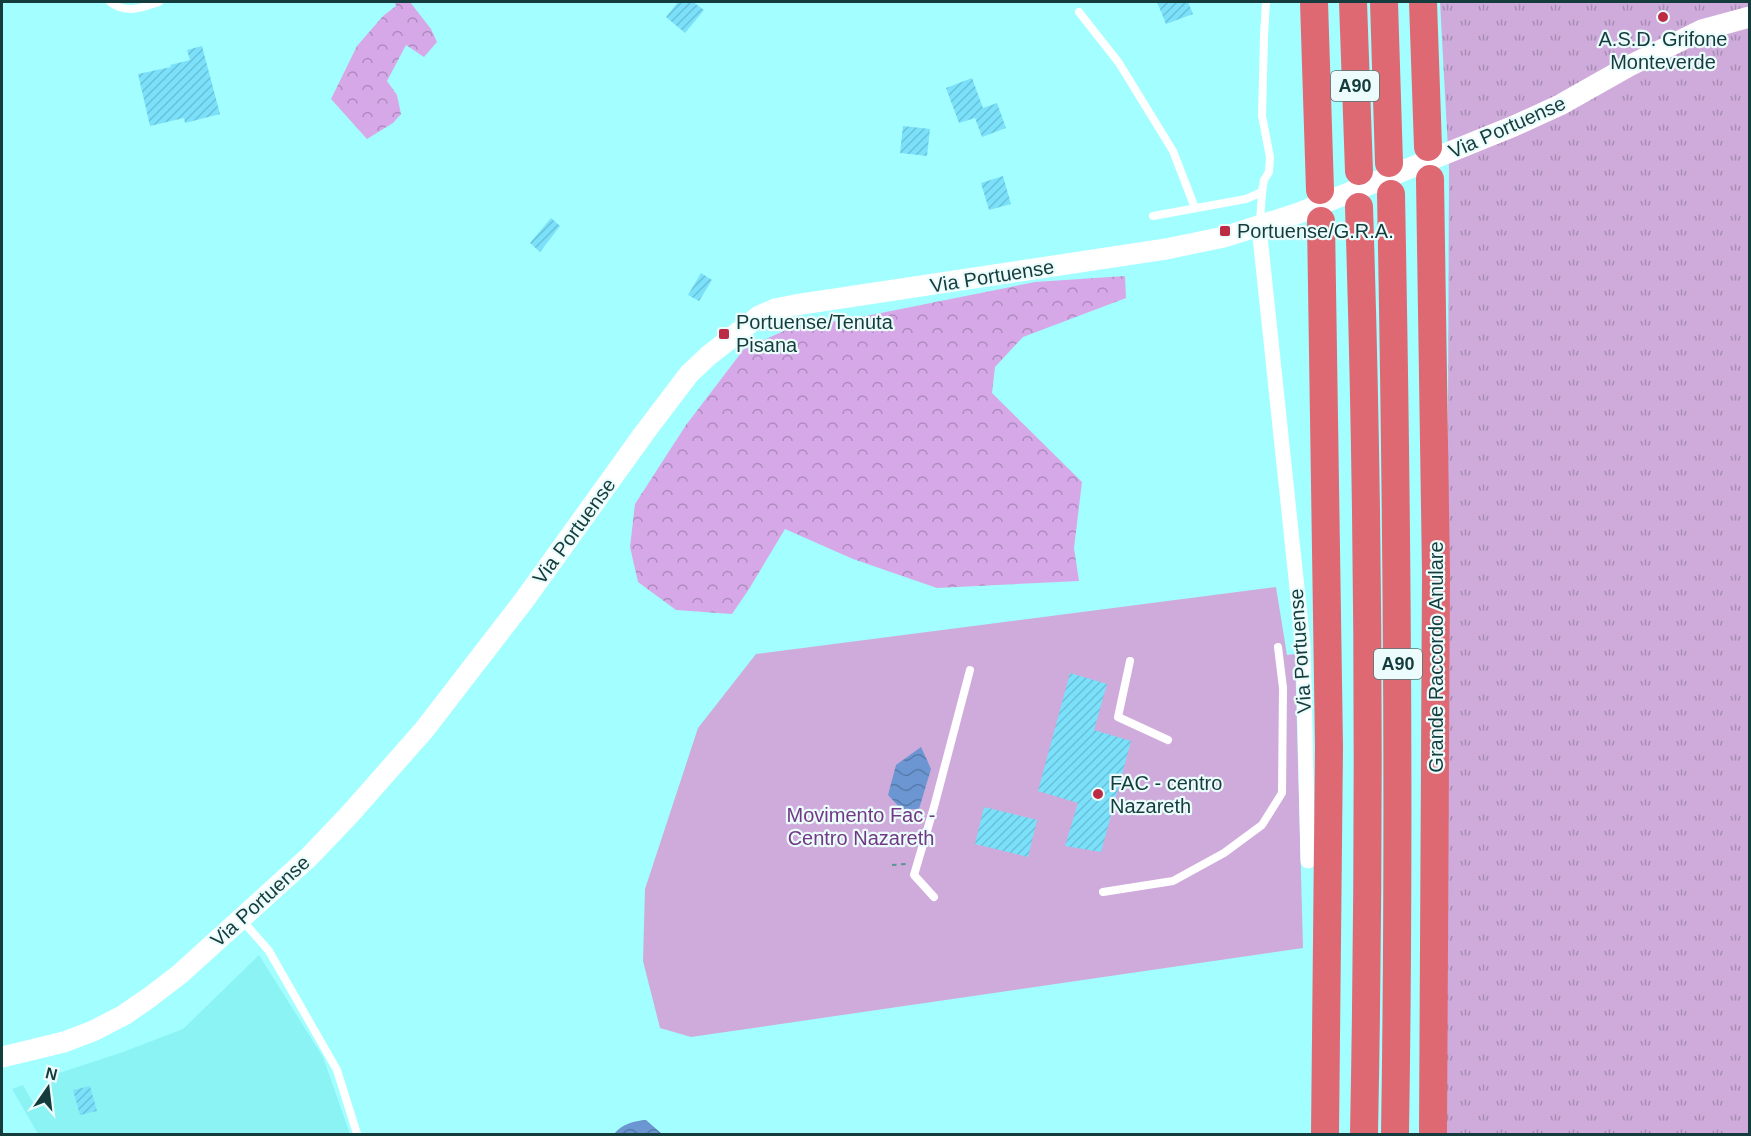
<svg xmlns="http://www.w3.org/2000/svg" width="1751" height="1136" font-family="Helvetica,sans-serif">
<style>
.built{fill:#8cf3f5}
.green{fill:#cfabdb}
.forest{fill:url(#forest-crowns)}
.park{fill:url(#park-tufts)}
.water{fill:url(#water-waves)}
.building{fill:url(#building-hatch)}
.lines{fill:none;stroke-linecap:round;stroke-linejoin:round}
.path{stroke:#569595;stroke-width:2;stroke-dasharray:4.5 4.5;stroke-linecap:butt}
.service{stroke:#fff;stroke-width:8}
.minor{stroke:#fff;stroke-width:15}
.secondary{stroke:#fff;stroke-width:21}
.motorway{stroke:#df6973;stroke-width:28}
.poi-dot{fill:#bc2b44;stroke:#ecfcfc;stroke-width:2}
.labels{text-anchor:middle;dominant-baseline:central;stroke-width:4.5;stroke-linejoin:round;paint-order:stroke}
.shield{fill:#ecfcfc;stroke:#567676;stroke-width:1.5}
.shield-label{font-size:18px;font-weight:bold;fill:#153c3c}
.poi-label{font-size:20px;fill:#153c3c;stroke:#ecfcfc;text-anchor:start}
.street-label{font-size:20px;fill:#153c3c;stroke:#ecfcfc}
.park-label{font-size:20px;fill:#713984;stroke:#ecfcfc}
</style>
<defs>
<pattern id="forest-crowns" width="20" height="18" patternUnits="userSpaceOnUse" patternTransform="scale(1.5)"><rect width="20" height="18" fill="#d7a8e8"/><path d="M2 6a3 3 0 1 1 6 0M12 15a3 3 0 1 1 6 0" fill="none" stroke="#ad8abd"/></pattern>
<pattern id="park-tufts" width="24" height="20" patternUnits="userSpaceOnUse" patternTransform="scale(1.5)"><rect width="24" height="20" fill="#cfabdb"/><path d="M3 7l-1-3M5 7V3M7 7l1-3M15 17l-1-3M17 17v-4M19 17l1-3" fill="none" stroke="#a78cb3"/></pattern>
<pattern id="water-waves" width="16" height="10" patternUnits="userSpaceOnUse" patternTransform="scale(1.5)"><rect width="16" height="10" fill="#6b96d2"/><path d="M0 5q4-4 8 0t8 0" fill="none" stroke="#577cac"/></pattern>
<pattern id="building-hatch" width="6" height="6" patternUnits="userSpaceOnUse" patternTransform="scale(1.5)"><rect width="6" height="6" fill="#7be0fa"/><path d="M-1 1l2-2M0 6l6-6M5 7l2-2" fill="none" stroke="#69c1d7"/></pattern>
</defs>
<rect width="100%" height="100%" fill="#a3feff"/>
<!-- built -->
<polygon class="built" points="259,955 323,1057 350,1134 38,1134 12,1089 23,1085 35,1106 54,1099 47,1077 123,1052 183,1029"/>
<!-- green -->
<polygon class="green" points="1276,587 1287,655 1295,654 1303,948 691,1037 660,1028 643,961 645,889 698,728 756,654"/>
<!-- forest -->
<g class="forest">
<polygon points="395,2 410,2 431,29 437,42 424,57 406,45 387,81 397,95 401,114 393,123 367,139 331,99 357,46 383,16 396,6"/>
<polygon points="1125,276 1126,298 1023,337 995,367 992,393 1082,482 1074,548 1079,581 937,588 853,559 785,529 749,589 732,614 676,610 638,582 630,547 635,504 686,425 744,349 797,325 846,320 1035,282"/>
</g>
<!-- park -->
<polygon class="park" points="1440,2 1749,2 1749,1134 1445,1134 1449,168"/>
<!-- water -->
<g class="water">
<polygon points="921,747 931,769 919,809 901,809 888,795 896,765"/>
<path d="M 646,1120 L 662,1134 L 614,1134 C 622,1124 633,1121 646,1120 Z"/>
</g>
<!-- building -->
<g class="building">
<polygon points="678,2 693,2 704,10 685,33 666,17"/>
<polygon points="1157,2 1188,2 1193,14 1166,24"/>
<polygon points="202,46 220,114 185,123 184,118 150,126 138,74 171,67 170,65 190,60 187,50"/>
<polygon points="972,78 983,108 997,103 1006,128 982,137 975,118 959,123 946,88"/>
<polygon points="903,126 930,129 927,156 900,153"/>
<polygon points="1003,176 1011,204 989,210 981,183"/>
<polygon points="551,218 560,226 540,252 530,243"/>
<polygon points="701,273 712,280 699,301 688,295"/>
<polygon points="1070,673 1107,684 1094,730 1131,741 1101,852 1065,846 1078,803 1038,791"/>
<polygon points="984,807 1037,820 1028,857 975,844"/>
<polygon points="90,1086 97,1111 80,1115 73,1090"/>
</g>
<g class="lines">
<!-- path -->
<polyline class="path" points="892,865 906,864"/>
<!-- service -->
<g class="service">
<path d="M 110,2 C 125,14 142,8 159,2"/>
<polyline points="1079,12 1119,63 1173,151 1195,208"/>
<polyline points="1153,216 1246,199 1262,192"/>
<polyline points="1260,222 1262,192 1264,180 1269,172 1270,157 1262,116 1264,36 1266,2"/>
<polyline points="1130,661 1118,717 1168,740"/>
<polyline points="1103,892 1173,881 1224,853 1262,825 1282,793 1283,688 1278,647"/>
<polyline points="934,897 914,875 934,807 970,670"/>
<polyline points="242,920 269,951 337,1070 357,1134"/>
</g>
<!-- minor -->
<polyline class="minor" points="1259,227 1303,645 1308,861"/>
<!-- secondary -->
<polyline class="secondary" points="2,1057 64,1042 93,1031 124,1015 150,997 180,974 309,857 350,814 424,730 525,599 645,432 689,374 708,356 759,316 775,309 795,305 1166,249 1224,237 1299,213 1514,126 1560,105 1629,66 1702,30 1750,17"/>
<!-- motorway -->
<g class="motorway">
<polyline points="1314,2 1320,190"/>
<polyline points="1353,2 1359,171"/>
<polyline points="1384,2 1389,163"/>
<polyline points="1423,2 1428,147"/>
<polyline points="1430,179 1436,573 1433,1134"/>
<path d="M 1391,194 C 1397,508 1400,821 1395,1134"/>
<path d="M 1359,207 C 1369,516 1370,825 1364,1134"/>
<polyline points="1321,221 1329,747 1325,1134"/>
</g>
</g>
<!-- markers -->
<g class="poi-dot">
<circle cx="1663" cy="17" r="6"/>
<rect x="1219" y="225" width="12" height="12" rx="3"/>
<rect x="718" y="328" width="12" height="12" rx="3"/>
<circle cx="1098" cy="794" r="6"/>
</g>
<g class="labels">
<!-- shield labels -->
<g class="shield">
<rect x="1331" y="71" width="48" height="30" rx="4.5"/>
<rect x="1374" y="649" width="48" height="30" rx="4.5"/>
</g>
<g class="shield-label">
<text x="1355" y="86">A90</text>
<text x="1398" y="664">A90</text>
</g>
<!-- poi labels -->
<g class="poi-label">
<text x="1663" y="39" text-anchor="middle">A.S.D. Grifone<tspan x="1663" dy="23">Monteverde</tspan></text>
<text x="1237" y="231">Portuense/G.R.A.</text>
<text x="736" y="322">Portuense/Tenuta<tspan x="736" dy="23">Pisana</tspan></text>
<text x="1110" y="783">FAC - centro<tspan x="1110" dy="23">Nazareth</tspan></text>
</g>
<!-- street labels -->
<g class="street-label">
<text transform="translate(1507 127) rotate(-24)">Via Portuense</text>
<text transform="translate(992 276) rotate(-9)">Via Portuense</text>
<text transform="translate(574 531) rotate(-54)">Via Portuense</text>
<text transform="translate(1300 651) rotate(-94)">Via Portuense</text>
<text transform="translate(1436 657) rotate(-90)">Grande Raccordo Anulare</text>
<text transform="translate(260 901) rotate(-42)">Via Portuense</text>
</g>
<!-- park labels -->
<g class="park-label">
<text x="861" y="815">Movimento Fac -<tspan x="861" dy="23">Centro Nazareth</tspan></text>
</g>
</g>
<!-- border -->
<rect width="1751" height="1136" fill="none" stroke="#153c3c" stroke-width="6"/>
<!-- north arrow -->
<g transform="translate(48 1088) rotate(14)" stroke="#ecfcfc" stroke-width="4.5" paint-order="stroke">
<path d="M0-4.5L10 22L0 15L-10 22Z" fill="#153c3c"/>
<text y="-9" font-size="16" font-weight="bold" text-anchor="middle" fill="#153c3c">N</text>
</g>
</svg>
